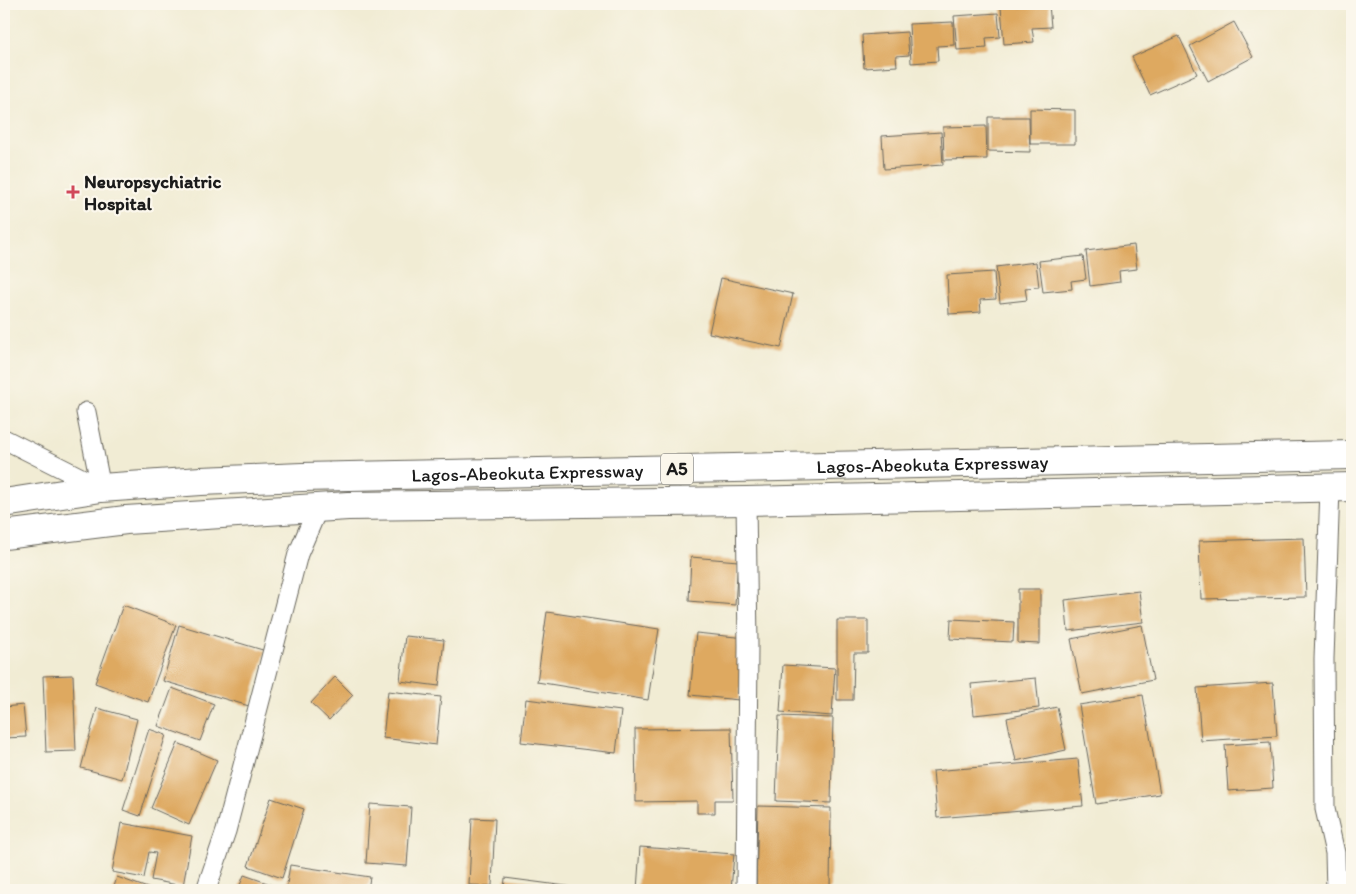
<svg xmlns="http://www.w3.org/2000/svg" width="1356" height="894" font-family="Itim,sans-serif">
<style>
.building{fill:#dea960}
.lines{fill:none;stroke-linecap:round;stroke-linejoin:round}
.minor-casing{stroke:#67655c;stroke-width:21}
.trunk-casing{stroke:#67655c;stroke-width:30}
.minor{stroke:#fff;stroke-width:19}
.trunk{stroke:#fff;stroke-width:28}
.poi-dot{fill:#d1495b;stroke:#fbf7ec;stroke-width:2}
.labels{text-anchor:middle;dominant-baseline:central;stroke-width:4.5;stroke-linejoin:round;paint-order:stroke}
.shield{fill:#fbf7ec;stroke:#5f5e5a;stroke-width:1}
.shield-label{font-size:18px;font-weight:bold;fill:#1c1c1c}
.poi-label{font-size:19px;font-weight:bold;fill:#1c1c1c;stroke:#fbf7ec;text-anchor:start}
.street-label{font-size:19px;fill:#1c1c1c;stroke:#fbf7ec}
</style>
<rect width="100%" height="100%" fill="#fbf7ec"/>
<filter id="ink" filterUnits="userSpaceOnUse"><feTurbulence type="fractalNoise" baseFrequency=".02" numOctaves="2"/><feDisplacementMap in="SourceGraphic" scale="10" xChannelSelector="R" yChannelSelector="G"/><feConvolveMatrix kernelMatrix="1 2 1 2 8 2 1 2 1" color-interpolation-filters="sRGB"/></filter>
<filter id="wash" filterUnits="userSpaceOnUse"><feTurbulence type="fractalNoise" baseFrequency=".0096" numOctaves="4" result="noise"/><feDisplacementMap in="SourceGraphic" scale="20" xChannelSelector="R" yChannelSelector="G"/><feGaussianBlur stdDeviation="1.12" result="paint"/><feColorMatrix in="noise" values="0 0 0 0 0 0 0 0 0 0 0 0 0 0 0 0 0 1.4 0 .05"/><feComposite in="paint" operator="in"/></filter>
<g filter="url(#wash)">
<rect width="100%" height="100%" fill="#f1ecd4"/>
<g id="blocks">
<!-- building -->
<g class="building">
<polygon points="1036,4 1049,4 1051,27 1032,28 1034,42 1004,44 1001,7"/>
<polygon points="998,13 1000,37 986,38 987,48 957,50 954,16"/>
<polygon points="953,22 954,45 937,46 938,61 911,63 909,24"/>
<polygon points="1234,22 1253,57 1208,81 1190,46"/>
<polygon points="907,32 909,55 896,56 897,66 864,68 862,35"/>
<polygon points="1179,36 1197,74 1150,95 1132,57"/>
<polygon points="1030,109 1075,110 1075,144 1030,144"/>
<polygon points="988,117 1029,117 1030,152 988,151"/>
<polygon points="986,126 987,159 944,160 943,127"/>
<polygon points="941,132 943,165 884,169 882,136"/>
<polygon points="1134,245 1137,269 1119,271 1120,282 1090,286 1086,251"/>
<polygon points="1083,256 1086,279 1071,281 1072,289 1043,292 1039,261"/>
<polygon points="1036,262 1039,287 1025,288 1027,300 1000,303 996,267"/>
<polygon points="994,272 996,299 980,300 981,312 949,314 947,275"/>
<polygon points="721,278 793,294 781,348 709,333"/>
<polygon points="1304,538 1306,597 1201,599 1199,541"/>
<polygon points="691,557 738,561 735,605 689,601"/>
<polygon points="1018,589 1040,589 1040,644 1018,643"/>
<polygon points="1139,591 1143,622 1068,631 1065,600"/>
<polygon points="123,605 176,625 148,702 95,683"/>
<polygon points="547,612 659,629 648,700 537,682"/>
<polygon points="951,619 1014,622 1013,642 950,639"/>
<polygon points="837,620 868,620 868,653 854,653 853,700 837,700"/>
<polygon points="179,625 266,651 249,706 163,681"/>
<polygon points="1142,625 1153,680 1082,694 1071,639"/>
<polygon points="696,633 746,638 739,700 690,695"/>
<polygon points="405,636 444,640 439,686 400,681"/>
<polygon points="783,665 835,668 832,716 780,712"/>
<polygon points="73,675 76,751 46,752 43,676"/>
<polygon points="335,677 353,695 329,720 311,703"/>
<polygon points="1036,678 1039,708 974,715 971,684"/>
<polygon points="1273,683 1277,736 1201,741 1197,688"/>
<polygon points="172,688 214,704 200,741 158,726"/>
<polygon points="388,691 441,697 436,745 383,738"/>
<polygon points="1143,695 1160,794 1096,804 1079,705"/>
<polygon points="526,699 621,711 616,753 521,742"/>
<polygon points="23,705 26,737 4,738 4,707"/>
<polygon points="1057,707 1066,750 1016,761 1007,718"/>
<polygon points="97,708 137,719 122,779 81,768"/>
<polygon points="779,716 833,718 831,803 776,801"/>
<polygon points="731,728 733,800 715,800 715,813 697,813 697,801 636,802 635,729"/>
<polygon points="149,729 166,735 140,816 123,810"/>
<polygon points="1270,742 1273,788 1228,791 1225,745"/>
<polygon points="178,743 217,760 189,825 151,808"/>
<polygon points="1078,759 1083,806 937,818 933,771"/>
<polygon points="271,798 304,809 282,878 248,866"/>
<polygon points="370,804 411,807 407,866 366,863"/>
<polygon points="758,806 831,808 830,890 756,890"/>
<polygon points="472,818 495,819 492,886 469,885"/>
<polygon points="121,823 192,836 183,886 151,880 156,853 149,852 144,878 112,872"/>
<polygon points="640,847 734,854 731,890 637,890"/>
<polygon points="290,865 370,877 368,890 286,890"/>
<polygon points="244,875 276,886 274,890 238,890"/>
<polygon points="117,877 153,890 113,890"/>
<polygon points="505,878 589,889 588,890 504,890"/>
<polygon points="1296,886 1296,890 1262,890 1262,889"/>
</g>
</g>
</g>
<g filter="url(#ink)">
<use href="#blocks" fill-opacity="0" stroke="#67655c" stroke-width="1"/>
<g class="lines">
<defs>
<g id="minor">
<polyline points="4,439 101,488 86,412"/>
<polyline points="1330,488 1324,659 1325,809 1335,853 1336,890"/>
<polyline points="746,501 748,645 746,890"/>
<polyline points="206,890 226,831 298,554 318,508"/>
</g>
<g id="trunk">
<path id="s1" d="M 4,503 L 101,488 L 201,481 L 302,477 L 1352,455"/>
<polyline points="4,535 126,520 348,506 746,501 1352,487"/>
</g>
</defs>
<!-- minor casing -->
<use href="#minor" class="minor-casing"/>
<!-- trunk casing -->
<use href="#trunk" class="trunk-casing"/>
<!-- minor -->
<use href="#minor" class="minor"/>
<!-- trunk -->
<use href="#trunk" class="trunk"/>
</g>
</g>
<!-- markers -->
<path class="poi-dot" d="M70.5 184.5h5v5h5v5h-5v5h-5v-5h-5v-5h5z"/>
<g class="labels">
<!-- shield labels -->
<rect class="shield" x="661" y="453.5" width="32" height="31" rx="4"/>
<g class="shield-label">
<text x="677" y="469">A5</text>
</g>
<!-- poi labels -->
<g class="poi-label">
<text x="84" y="181">Neuropsychiatric<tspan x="84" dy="22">Hospital</tspan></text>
</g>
<!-- street labels -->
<g class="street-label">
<text stroke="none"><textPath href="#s1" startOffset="930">Lagos-Abeokuta Expressway</textPath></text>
<text stroke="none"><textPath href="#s1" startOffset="525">Lagos-Abeokuta Expressway</textPath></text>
</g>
</g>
<!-- margin -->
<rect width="1356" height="894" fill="none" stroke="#fbf7ec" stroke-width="20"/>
</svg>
